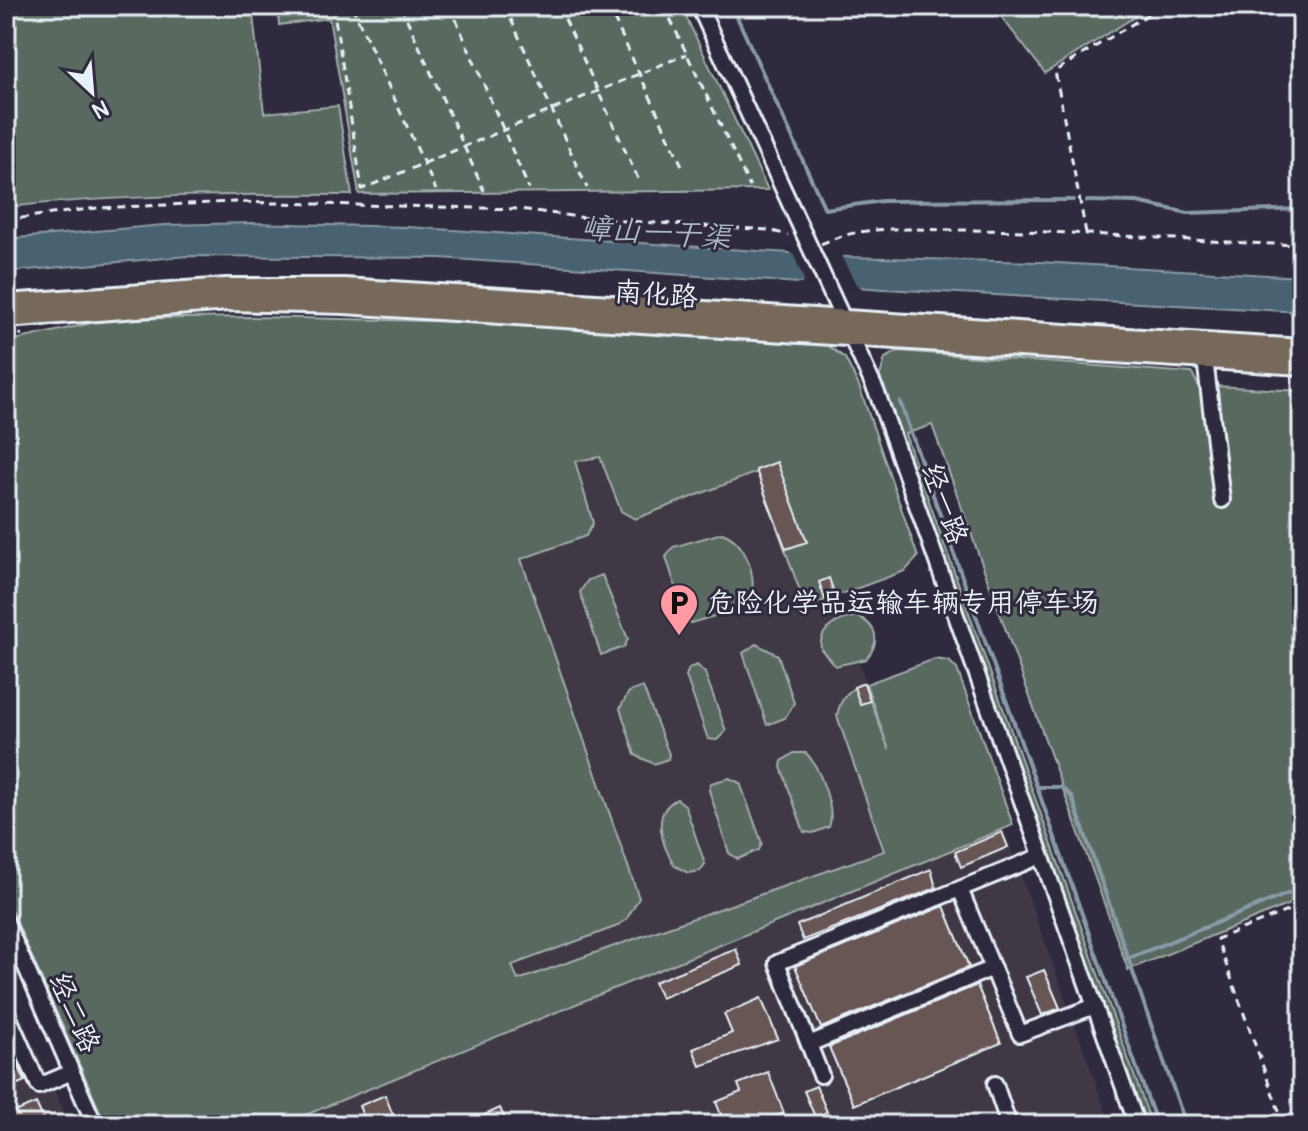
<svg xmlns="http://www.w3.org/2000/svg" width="1308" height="1131" font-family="Pangolin,'LXGW WenKai TC',sans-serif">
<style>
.built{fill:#403844}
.green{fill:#5a695f;stroke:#a1adac;stroke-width:2}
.water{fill:#496272;stroke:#899ba8;stroke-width:2}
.pier{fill:#2f2a3d}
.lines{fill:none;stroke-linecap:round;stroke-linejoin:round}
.stream{stroke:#899ba8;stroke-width:4}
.building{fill:#675755;stroke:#e8f1f8;stroke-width:2}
.minor-casing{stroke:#e8f1f8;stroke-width:20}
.major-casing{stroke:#e8f1f8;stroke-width:24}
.path{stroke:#e8f1f8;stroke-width:3;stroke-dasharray:8 6;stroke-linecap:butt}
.minor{stroke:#2f2a3d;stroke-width:14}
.major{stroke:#76695c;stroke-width:18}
.labels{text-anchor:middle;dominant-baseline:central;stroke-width:6;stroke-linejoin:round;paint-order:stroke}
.street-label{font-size:28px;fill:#e8f1f8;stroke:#2f2a3d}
.poi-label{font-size:28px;fill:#e8f1f8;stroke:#2f2a3d;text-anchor:start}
.water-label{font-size:30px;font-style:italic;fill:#a8b8c2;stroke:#2f2a3d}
</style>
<rect width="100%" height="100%" fill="#2f2a3d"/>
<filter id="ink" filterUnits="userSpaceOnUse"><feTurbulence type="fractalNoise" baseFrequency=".0125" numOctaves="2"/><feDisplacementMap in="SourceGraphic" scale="16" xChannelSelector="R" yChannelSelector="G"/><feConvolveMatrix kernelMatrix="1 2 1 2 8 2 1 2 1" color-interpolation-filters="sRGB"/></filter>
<g filter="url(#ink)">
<!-- built -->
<g class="built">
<polygon points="776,429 929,860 1004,829 1111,1125 281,1125 532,1021 345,497"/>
<polygon points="6,983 70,1125 6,1125"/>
</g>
<!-- green -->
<g class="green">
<path d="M 6,6 L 252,6 L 264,113 L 338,106 L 352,195 C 236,194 121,195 6,207 Z"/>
<polygon points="264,6 681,6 768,190 359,194 329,18 279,25 278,8"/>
<polygon points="993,6 1152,6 1045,73"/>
<path d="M 252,317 L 475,322 L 827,345 L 845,358 L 859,386 L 918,557 L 905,571 L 817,603 L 808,601 L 801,594 L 757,472 L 635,519 L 621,511 L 600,457 L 575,461 L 593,523 L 586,536 L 521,559 L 639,898 L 626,920 L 615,927 L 512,965 L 518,980 L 884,851 L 837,716 C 840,699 848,689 864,683 L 889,750 L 866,684 L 935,659 L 949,661 L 957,669 L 1013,825 L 281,1125 L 106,1125 L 6,898 L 6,342 L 110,319 Z"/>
<polygon points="898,351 1192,373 1198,385 1302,391 1302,899 1128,970 932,425 905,434 1152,1125 1146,1125 887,404 879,379 885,358"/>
<path d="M 722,533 C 746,541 758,577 750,600 L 738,609 L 691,623 L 686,619 L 666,557 L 673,547 Z"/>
<polygon points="602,575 628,639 624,647 601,655 580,592 588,580"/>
<path d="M 857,616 C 878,626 881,642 866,659 L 835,666 L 821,649 C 818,628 839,619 857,616 Z"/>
<polygon points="756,644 778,655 794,703 785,718 767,725 743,653"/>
<polygon points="697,665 705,673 726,731 717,740 708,739 686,676 689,668"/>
<polygon points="643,687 669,754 668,759 654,764 635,755 620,708 629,692"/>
<path d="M 794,753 L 806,753 C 819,766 836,810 829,827 L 813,833 L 804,832 L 781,767 L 782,761 Z"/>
<polygon points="729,778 740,783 762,843 759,850 738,859 729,853 709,790 711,783"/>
<path d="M 677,799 L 685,805 L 705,864 L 700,871 L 688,873 L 675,866 C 662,846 650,812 677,799 Z"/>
</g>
<!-- water -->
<polygon class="water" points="251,223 408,227 848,257 1039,262 1302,277 1302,312 884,289 440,258 188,256 6,272 6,239 164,225"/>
<!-- pier -->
<polygon class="pier" points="781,246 845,253 842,258 856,283 866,292 799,287 804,280 794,255"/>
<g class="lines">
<!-- stream -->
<g class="stream">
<polyline points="732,6 825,209 882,201 1073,200"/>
<polyline points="1087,201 1137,202 1188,213 1302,209"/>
<polyline points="900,402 1157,1125"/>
<polyline points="1037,787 1061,787 1072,797 1186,1125"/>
<polyline points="1127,959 1302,888"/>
</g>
</g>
<!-- building -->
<g class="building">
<polygon points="777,462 807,542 786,549 756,470"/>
<polygon points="829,578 835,596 825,599 819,582"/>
<polygon points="864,683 870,701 860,704 854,687"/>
<polygon points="1002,832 1008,847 961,867 955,852"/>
<polygon points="931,869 936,888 803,940 797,925"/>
<polygon points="944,906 969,967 821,1028 795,966"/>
<polygon points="736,949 742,965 661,998 654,982"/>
<polygon points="1044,970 1060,1008 1042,1015 1026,977"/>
<polygon points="977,985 1001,1043 854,1105 829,1047"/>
<polygon points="761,998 778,1039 700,1066 693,1049 732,1033 724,1014"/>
<polygon points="6,1037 25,1081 6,1089"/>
<polygon points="768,1072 784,1113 755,1125 725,1125 716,1102 741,1092 738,1084"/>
<polygon points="816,1086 827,1112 815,1117 804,1091"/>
<polygon points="385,1095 397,1125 367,1125 359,1106"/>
<polygon points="36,1103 46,1125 6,1125 6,1116"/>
<polygon points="500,1108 506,1122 486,1125 482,1116"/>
</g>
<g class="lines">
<defs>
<g id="minor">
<polyline points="699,6 877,393 1137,1125"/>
<polyline points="1205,359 1222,500"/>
<polyline points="960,889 1020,1034 1095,1006"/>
<polyline points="6,922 95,1125"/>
<polyline points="6,1011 39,1086 72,1072"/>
<polyline points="809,1044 993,968"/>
<polyline points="821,1075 777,963 1041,856"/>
<polyline points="995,1084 1009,1125"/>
</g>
<g id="major">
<polyline points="6,304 226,288 344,288 1302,349"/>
<polyline points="6,318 229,301 344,304 1302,365"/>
</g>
</defs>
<!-- minor casing -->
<use href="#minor" class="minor-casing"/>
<!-- major casing -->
<use href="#major" class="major-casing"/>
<!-- path -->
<g class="path">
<polyline points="333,6 362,189 687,54"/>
<polyline points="352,6 436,190"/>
<polyline points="401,6 484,191"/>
<polyline points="450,6 529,189"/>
<polyline points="505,6 587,188"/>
<polyline points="559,6 640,183"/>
<polyline points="608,6 684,170"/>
<polyline points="664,6 750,187"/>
<polyline points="6,220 97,208 235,202 520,209 593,219 768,230 788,235"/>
<polyline points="1086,233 1055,71 1162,6"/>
<path d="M 821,244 C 866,223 911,230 959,230 C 1074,230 1188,242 1302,245"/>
<polyline points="6,338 22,334"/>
<polyline points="1284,1125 1217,939 1302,905"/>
</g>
<!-- minor -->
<use href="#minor" class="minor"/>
<!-- major -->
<use href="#major" class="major"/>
</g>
</g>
<!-- icons -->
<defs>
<symbol id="parking-pin" viewBox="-11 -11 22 30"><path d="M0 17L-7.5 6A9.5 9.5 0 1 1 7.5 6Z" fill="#ff9aa2" stroke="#2f2a3d"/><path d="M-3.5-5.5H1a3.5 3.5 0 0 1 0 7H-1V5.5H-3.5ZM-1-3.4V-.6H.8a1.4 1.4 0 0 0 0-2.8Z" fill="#111"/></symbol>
</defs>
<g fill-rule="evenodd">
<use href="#parking-pin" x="657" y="581" width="44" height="60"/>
</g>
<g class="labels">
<!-- street labels -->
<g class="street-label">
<text transform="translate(656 295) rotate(4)">南化路</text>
<text transform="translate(944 504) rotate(70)">经一路</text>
<text transform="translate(74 1013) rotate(66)">经二路</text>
</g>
<!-- poi labels -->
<g class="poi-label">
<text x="707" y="603">危险化学品运输车辆专用停车场</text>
</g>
<!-- water labels -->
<g class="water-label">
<text transform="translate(656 233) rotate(4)">嶂山一干渠</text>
</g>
</g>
<!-- margin -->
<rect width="1308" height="1131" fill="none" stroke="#2f2a3d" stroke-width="32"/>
<rect x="16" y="16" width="1276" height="1099" fill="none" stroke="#e8f1f8" stroke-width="3" filter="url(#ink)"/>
<!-- north arrow -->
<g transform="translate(92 92) rotate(154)" stroke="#2f2a3d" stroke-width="6" paint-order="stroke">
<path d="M0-6L14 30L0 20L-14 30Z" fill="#e8f1f8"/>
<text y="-12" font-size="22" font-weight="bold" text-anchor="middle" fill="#e8f1f8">N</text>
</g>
</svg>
